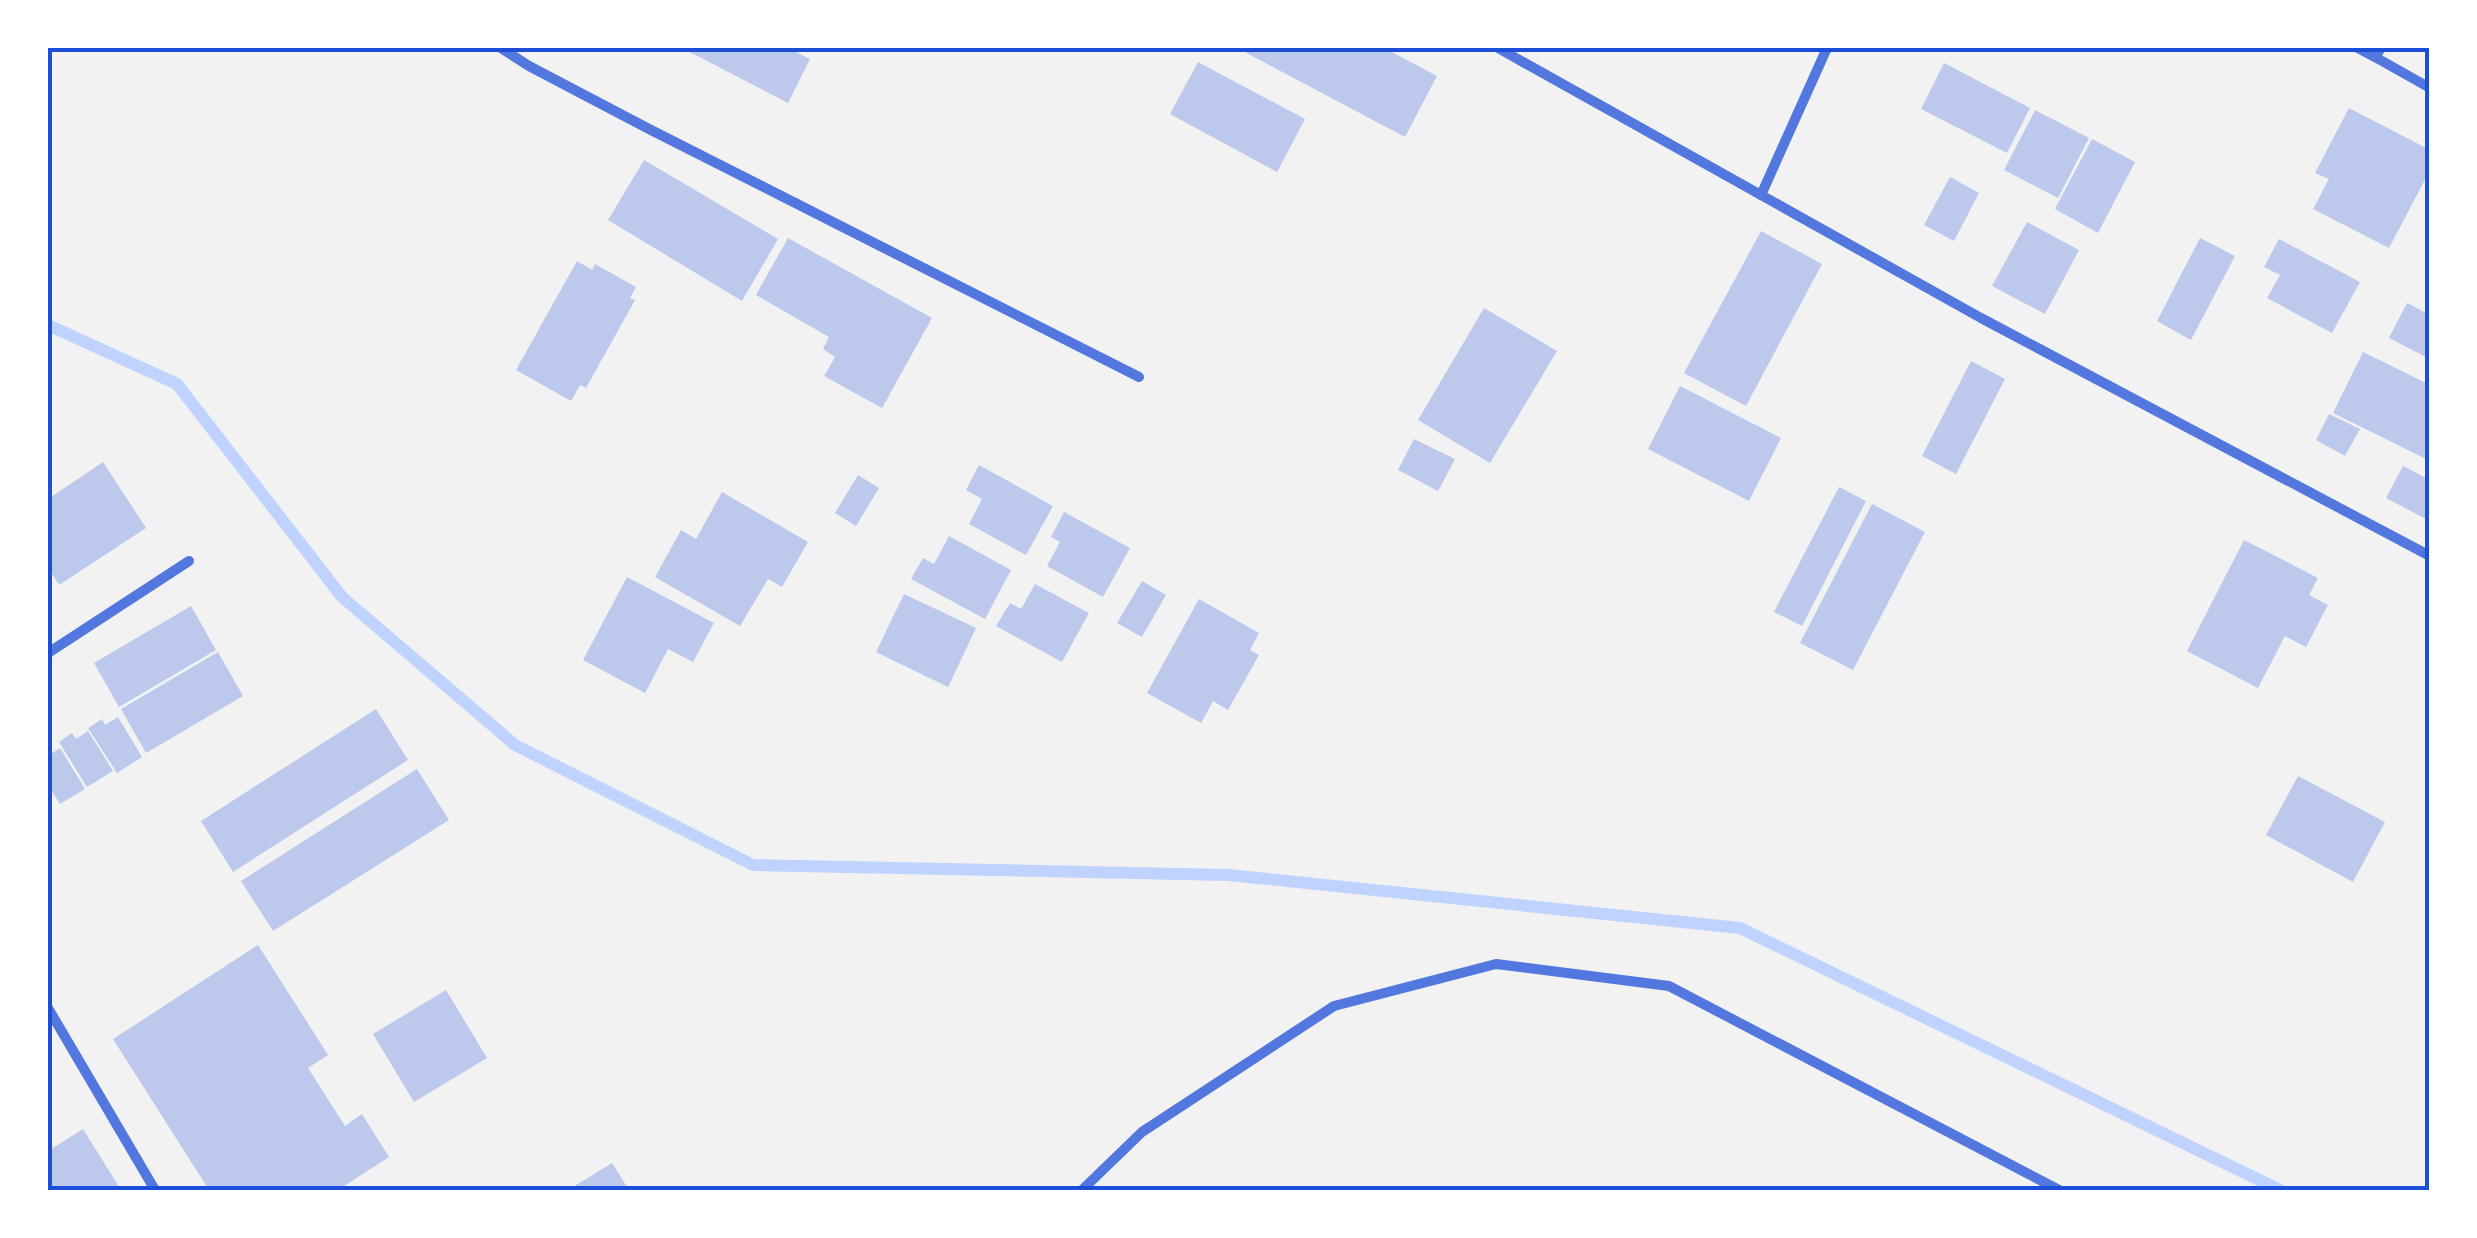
<svg xmlns="http://www.w3.org/2000/svg" width="2477" height="1238" font-family="'Times New Roman',serif">
<style>
.lines{fill:none;stroke-linecap:round;stroke-linejoin:round}
.stream{stroke:#bfd3fe;stroke-width:12}
.building{fill:#bdc9ec}
.minor{stroke:#5277de;stroke-width:10}
.neatline{fill:none;stroke:#1d4ed8;stroke-width:4}
</style>
<rect width="100%" height="100%" fill="#f2f2f2"/>
<g class="lines">
<!-- stream -->
<polyline class="stream" points="48,325 177,384 342,597 515,745 753,865 1229,875 1740,928 2280,1190"/>
</g>
<!-- building -->
<g class="building">
<polygon points="682,48 788,48 810,59 788,103"/>
<polygon points="1237,48 1384,48 1437,76 1405,137"/>
<polygon points="1198,62 1305,119 1277,172 1170,114"/>
<polygon points="1944,63 2030,108 2007,153 1921,109"/>
<polygon points="2349,108 2430,150 2430,170 2389,248 2313,209 2329,179 2315,173"/>
<polygon points="2035,110 2089,138 2058,198 2004,170"/>
<polygon points="2092,139 2135,162 2098,233 2055,209"/>
<polygon points="644,160 778,239 742,301 608,220"/>
<polygon points="1950,177 1979,193 1954,241 1924,225"/>
<polygon points="2027,222 2079,250 2045,314 1992,286"/>
<polygon points="1761,231 1822,264 1746,406 1684,373"/>
<polygon points="788,238 932,318 882,408 824,376 835,357 823,349 829,337 756,295"/>
<polygon points="2200,238 2235,256 2191,340 2157,321"/>
<polygon points="2279,239 2360,282 2332,333 2267,298 2280,275 2264,267"/>
<polygon points="577,261 592,270 595,264 636,287 630,298 635,300 586,388 580,385 571,401 516,370"/>
<polygon points="2407,303 2430,315 2430,359 2389,338"/>
<polygon points="1484,308 1557,351 1490,463 1418,420"/>
<polygon points="2363,352 2430,385 2430,461 2333,413"/>
<polygon points="1971,361 2005,379 1956,474 1922,456"/>
<polygon points="1680,386 1781,438 1749,501 1648,449"/>
<polygon points="2329,414 2360,429 2345,456 2316,440"/>
<polygon points="1414,439 1455,459 1438,491 1398,470"/>
<polygon points="103,462 146,528 59,585 48,567 48,499"/>
<polygon points="979,465 1053,506 1026,555 969,524 982,499 966,490"/>
<polygon points="2403,466 2430,480 2430,521 2386,498"/>
<polygon points="858,475 879,488 856,526 835,513"/>
<polygon points="1839,487 1866,501 1802,626 1774,612"/>
<polygon points="722,492 808,542 782,587 768,579 740,626 655,577 681,530 696,539"/>
<polygon points="1872,504 1925,532 1853,670 1800,643"/>
<polygon points="1064,512 1130,548 1103,597 1047,566 1060,542 1051,537"/>
<polygon points="949,536 1011,570 985,619 911,579 923,558 934,564"/>
<polygon points="2244,540 2318,578 2309,595 2328,605 2306,647 2285,636 2258,688 2187,651"/>
<polygon points="627,577 714,623 693,662 668,649 645,693 583,660"/>
<polygon points="1142,581 1166,595 1142,637 1117,623"/>
<polygon points="1035,584 1089,613 1062,662 996,626 1010,603 1021,609"/>
<polygon points="904,594 976,628 948,687 876,652"/>
<polygon points="1199,599 1259,633 1250,650 1259,655 1228,710 1213,701 1201,723 1147,693"/>
<polygon points="191,606 216,650 119,707 94,663"/>
<polygon points="218,652 243,696 146,753 121,709"/>
<polygon points="376,709 408,760 233,872 201,821"/>
<polygon points="118,717 142,757 117,773 88,728 102,719 105,725"/>
<polygon points="88,731 113,771 87,787 59,742 72,733 76,739"/>
<polygon points="60,748 85,789 60,804 48,785 48,756"/>
<polygon points="417,769 449,820 273,931 241,881"/>
<polygon points="2298,776 2385,822 2353,882 2266,835"/>
<polygon points="258,945 328,1055 308,1068 345,1126 362,1114 389,1157 338,1190 209,1190 113,1039"/>
<polygon points="446,990 487,1058 414,1102 373,1034"/>
<polygon points="83,1129 121,1190 48,1190 48,1151"/>
<polygon points="612,1163 629,1190 568,1190"/>
</g>
<g class="lines">
<!-- minor -->
<g class="minor">
<polyline points="501,48 529,66 649,129 1139,377"/>
<polyline points="1498,48 1981,318 2430,556"/>
<polyline points="2358,48 2375,57 2381,48"/>
<polyline points="2375,57 2430,88"/>
<polyline points="1761,195 1827,48"/>
<polyline points="48,653 189,561"/>
<polyline points="48,1008 155,1190"/>
<polyline points="1082,1190 1142,1132 1334,1006 1496,964 1669,986 2059,1190"/>
</g>
</g>
<!-- border -->
<rect width="2477" height="1238" fill="none" stroke="#ffffff" stroke-width="100"/>
<rect x="50" y="50" width="2377" height="1138" class="neatline"/>
</svg>
